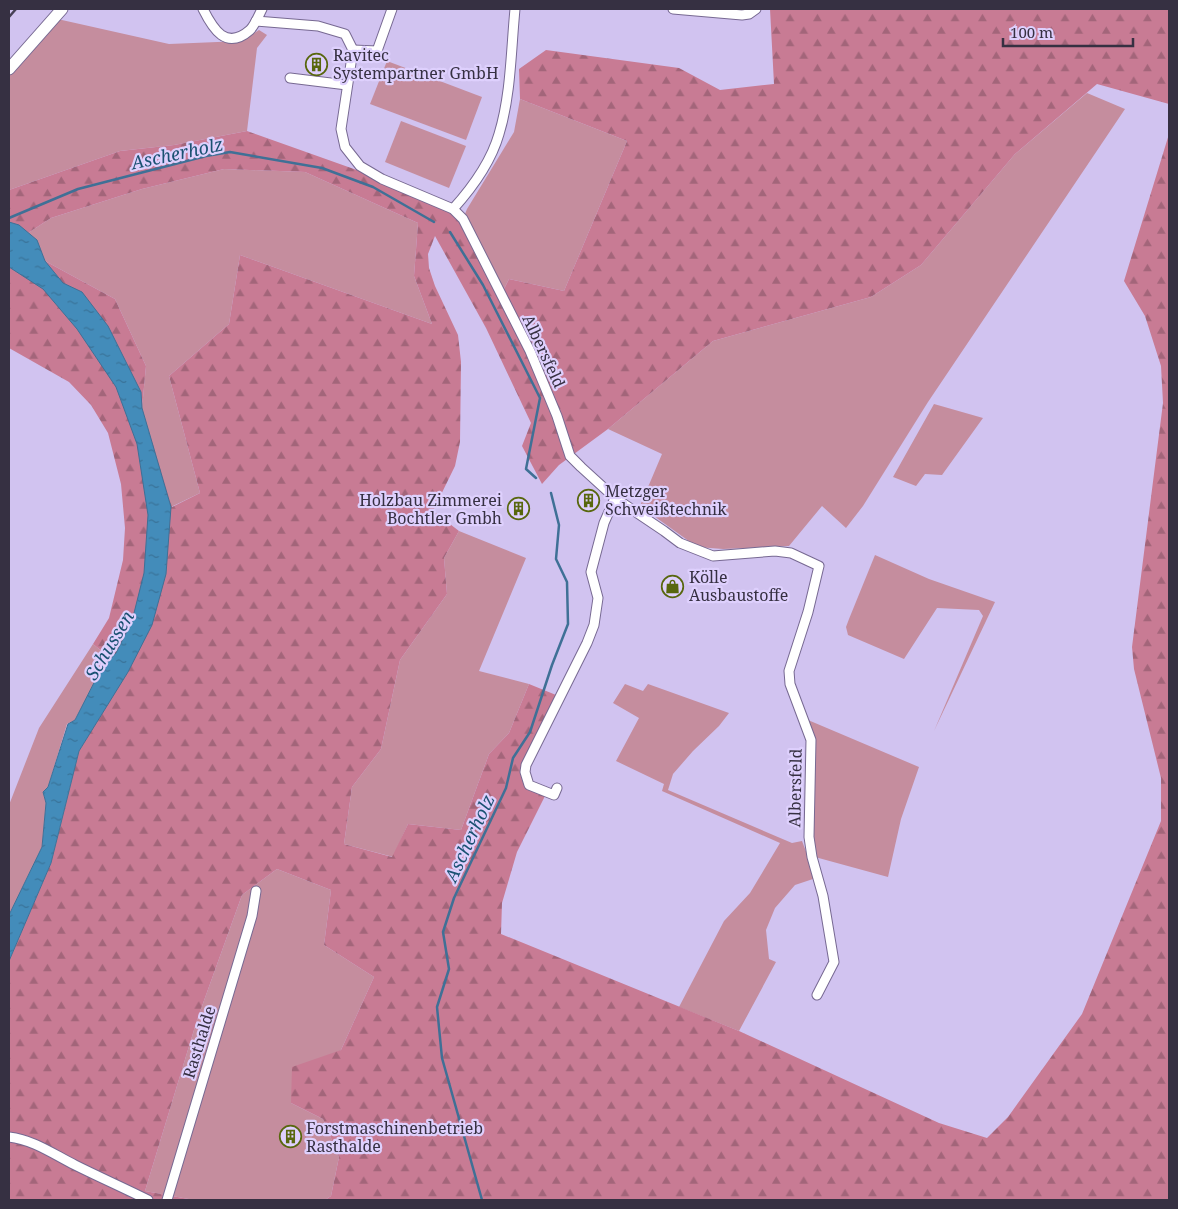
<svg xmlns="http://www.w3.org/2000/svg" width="1178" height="1209" font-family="'Noto Serif',serif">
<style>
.grass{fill:#c58d9e}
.forest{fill:url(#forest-firs);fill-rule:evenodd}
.water{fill:url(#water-ripples);stroke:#3f7096}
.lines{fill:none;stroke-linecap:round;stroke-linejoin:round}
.stream{stroke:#3f7096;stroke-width:2.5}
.minor-casing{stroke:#776992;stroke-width:11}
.tertiary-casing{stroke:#776992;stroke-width:13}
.minor{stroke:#fff;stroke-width:9}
.tertiary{stroke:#fff;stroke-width:11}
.rail{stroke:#474055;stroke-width:2.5}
.labels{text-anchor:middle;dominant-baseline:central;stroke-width:4.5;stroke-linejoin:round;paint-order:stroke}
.poi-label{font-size:16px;fill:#363042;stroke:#ded0fd;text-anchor:start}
.street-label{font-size:16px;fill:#363042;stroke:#ded0fd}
.water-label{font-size:18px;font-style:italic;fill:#1a5172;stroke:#ded0fd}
</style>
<defs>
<pattern id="forest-firs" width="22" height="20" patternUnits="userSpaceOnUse" patternTransform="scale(1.25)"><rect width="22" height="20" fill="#c87b94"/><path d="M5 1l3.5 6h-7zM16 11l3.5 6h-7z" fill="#a3657a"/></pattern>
<pattern id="water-ripples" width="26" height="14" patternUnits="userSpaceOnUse" patternTransform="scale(1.25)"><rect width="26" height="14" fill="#438cba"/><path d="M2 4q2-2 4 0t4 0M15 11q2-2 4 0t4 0" fill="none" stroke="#397399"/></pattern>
</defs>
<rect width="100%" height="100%" fill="#d1c3f0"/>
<!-- grass -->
<g class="grass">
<polygon points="53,18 169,44 242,41 259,30 267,35 257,48 247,131 174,145 120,151 9,190 9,69"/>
<polygon points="387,61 482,97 466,140 370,104"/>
<polygon points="1087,93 1125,109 928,402 863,506 846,528 822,506 789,546 723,549 697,547 640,506 662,454 608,429 713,341 871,297 921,265 1015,154"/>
<polygon points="520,99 627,141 564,291 509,279 501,295 463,219 467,209 514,132"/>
<polygon points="401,121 466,146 449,188 385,162"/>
<polygon points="224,169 305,172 418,223 414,276 432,324 240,255 229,324 169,376 200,493 171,507 142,408 146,366 115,299 45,261 37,240 28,233 51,218 142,189"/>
<polygon points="934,404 983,418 942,475 925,474 916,486 893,477"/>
<polygon points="459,531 526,558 479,671 529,684 509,733 489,754 461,830 408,824 393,857 344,844 352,787 381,749 400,660 447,594 444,558"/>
<polygon points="875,555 929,579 995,602 934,731 983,616 979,610 937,608 904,659 848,635 846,627 849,619"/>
<polygon points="93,644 111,659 101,669 75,720 67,724 48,787 43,792 46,803 42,847 9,915 9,805 39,728"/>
<polygon points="625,684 643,691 648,684 729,713 719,726 693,751 673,774 668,790 792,843 802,841 816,878 795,885 775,908 766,930 769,959 776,962 739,1031 679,1007 724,921 750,893 780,843 662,791 664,784 616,761 639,718 613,703"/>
<polygon points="808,720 919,767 901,819 888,877 815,857 811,835 816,753 812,732"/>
<polygon points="277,869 331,890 324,945 374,977 341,1050 291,1103 323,1119 339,1157 331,1196 325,1200 194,1200 145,1191 197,1020 242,895"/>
</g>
<!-- forest -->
<path class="forest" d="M 770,9 L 1169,9 L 1169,104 L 1097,84 L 1015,154 L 921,265 L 871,297 L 713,341 L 608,429 L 559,465 L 542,484 L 522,446 L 531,423 L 486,328 L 435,236 L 428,254 L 429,268 L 435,286 L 458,335 L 461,362 L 460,442 L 455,466 L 433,511 L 459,531 L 444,558 L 447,594 L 400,660 L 381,749 L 352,787 L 344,844 L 392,857 L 408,824 L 461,830 L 489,754 L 509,733 L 529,684 L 561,697 L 526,765 L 526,780 L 547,792 L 517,852 L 502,903 L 501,934 L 739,1031 L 939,1123 L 987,1138 L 1008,1117 L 1082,1014 L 1161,821 L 1161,778 L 1134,669 L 1132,647 L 1163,403 L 1161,366 L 1145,316 L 1124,281 L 1169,134 L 1169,1200 L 325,1200 L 331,1196 L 339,1157 L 323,1119 L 291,1103 L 292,1067 L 341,1050 L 374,977 L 324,945 L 331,890 L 277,869 L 242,895 L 197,1020 L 145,1191 L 194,1200 L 9,1200 L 9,961 L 51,863 L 79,751 L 127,672 L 93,644 L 109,618 L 123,560 L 125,528 L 121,484 L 108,433 L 91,405 L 69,382 L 9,348 L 9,190 L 120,151 L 174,145 L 247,131 L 382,179 L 453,209 L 501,295 L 509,279 L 564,291 L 627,141 L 520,99 L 519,69 L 546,50 L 679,68 L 720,90 L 774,84 ZM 224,169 L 305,172 L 418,223 L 414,276 L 432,324 L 240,255 L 229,324 L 169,376 L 200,493 L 172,507 L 142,408 L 146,366 L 115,299 L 45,261 L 37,240 L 28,233 L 51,218 L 142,189 Z"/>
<!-- water -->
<polygon class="water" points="9,222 19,225 37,240 45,261 63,283 82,292 108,326 141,392 142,408 171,507 166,574 152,625 128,672 79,751 51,863 9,961 9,915 42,847 46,803 43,792 48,787 68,724 75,720 101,669 116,653 132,621 144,573 148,515 137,444 116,387 77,329 43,289 9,267"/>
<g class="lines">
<!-- stream -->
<g class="stream">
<polyline points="9,218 78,189 206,156 230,152 322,168 373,187 434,222"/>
<polyline points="450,232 483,285 540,398 526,469 536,478"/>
<polyline points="482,1200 442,1058 437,1007 449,969 443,932 454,898 506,788 513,758 530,732 552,665 568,624 567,582 556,559 559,525 551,493"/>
</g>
<defs>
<g id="minor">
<path d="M 203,9 C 213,29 226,51 250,30 C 255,25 259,15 262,9"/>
<polyline points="673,9 742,15 749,14 756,9"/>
<polyline points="256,21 318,26 345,34 353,50 341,129 345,147 360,166 382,179 453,209 463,219 530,351 557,416 570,456 581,467 615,498 664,531 680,543 713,556 775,551 791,553 819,566 808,612 789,671 790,684 811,740 809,837 812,857 823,896 834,962 817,995"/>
<polyline points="353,50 377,51 392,9"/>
<polyline points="290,78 347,85"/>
<path d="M 453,209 C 472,188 491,162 499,134 C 511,95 511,50 515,9"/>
<polyline points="557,788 554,795 529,785 525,772 526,765 587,643 594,625 598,598 591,572 604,523 615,498"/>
<path d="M 9,1137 C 34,1140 53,1154 75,1165 C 99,1177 124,1188 148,1200"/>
<polyline points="167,1200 252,916 256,891"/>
</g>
<polyline id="tertiary" points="9,69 62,9"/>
</defs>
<!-- minor casing -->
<use href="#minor" class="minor-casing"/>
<!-- tertiary casing -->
<use href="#tertiary" class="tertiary-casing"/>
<!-- minor -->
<use href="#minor" class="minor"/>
<!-- tertiary -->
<use href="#tertiary" class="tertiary"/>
<!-- rail -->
<polyline class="rail" points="9,17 16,9"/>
</g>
<!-- icons -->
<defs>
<symbol id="building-ring" viewBox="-11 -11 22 22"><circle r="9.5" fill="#ded0fd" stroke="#58670e" stroke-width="1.5"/><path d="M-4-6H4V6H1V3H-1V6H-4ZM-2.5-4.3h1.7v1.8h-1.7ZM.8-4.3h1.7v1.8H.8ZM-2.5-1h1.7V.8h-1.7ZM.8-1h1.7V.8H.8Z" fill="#58670e"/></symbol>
<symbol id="shop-ring" viewBox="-11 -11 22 22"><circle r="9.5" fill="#ded0fd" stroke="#58670e" stroke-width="1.5"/><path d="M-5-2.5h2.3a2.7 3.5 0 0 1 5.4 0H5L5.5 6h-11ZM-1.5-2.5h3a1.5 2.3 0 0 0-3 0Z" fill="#58670e"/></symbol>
</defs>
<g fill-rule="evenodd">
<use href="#building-ring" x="304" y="52" width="25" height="25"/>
<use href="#building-ring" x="576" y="488" width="25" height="25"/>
<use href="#building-ring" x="506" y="496" width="25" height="25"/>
<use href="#shop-ring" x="660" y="574" width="25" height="25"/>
<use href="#building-ring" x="278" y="1124" width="25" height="25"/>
</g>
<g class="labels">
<!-- poi labels -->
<g class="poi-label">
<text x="333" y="55">Ravitec<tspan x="333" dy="18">Systempartner GmbH</tspan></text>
<text x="605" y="491">Metzger<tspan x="605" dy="18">Schweißtechnik</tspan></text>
<text x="502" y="500" text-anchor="end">Holzbau Zimmerei<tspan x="502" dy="18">Bochtler Gmbh</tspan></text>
<text x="689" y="577">Kölle<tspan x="689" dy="18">Ausbaustoffe</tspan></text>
<text x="306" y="1128">Forstmaschinenbetrieb<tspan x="306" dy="18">Rasthalde</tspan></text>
</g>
<!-- street labels -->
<g class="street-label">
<text transform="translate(544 351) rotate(65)">Albersfeld</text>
<text transform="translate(795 788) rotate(-89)">Albersfeld</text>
<text transform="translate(199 1042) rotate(-73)">Rasthalde</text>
</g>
<!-- water labels -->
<g class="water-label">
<text transform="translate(177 153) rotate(-12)">Ascherholz</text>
<text transform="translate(109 645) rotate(-59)">Schussen</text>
<text transform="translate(469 838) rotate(-65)">Ascherholz</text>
</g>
</g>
<!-- border -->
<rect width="1178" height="1209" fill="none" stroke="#363042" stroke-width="20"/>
<!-- scale -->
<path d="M1003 38v8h130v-8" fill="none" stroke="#363042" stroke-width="2.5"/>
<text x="1010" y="38" font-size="15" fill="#363042" stroke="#ded0fd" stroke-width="4" paint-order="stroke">100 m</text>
</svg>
